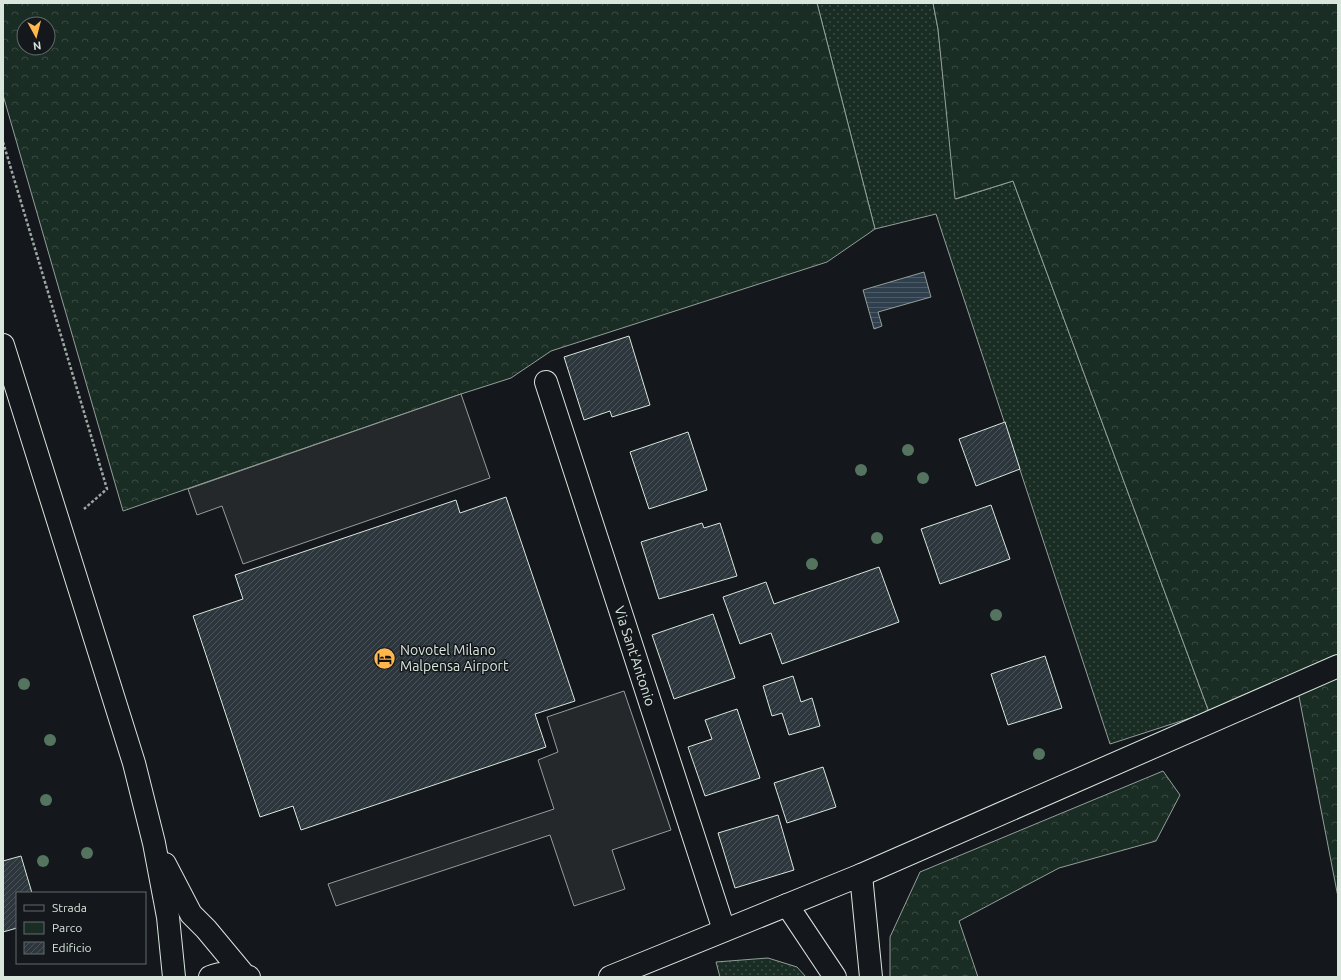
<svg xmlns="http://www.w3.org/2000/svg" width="1341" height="980" font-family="Ubuntu,sans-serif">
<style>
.green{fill:url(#green-dots);stroke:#939e99}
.forest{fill:url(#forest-crowns);stroke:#939e99;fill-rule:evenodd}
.parking{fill:#24282b;stroke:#939e99}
.water{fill:url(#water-rules);stroke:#939e99}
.building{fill:url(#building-hatch);stroke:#d8e6dc}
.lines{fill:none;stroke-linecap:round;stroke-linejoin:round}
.minor-casing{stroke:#d8e6dc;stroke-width:24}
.tertiary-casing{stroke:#d8e6dc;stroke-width:24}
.path{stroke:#9da8a2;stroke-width:2.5;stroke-dasharray:3 2;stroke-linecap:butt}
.minor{stroke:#14181c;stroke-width:22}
.tertiary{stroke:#14181c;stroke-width:22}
.tree{fill:#55745f}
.labels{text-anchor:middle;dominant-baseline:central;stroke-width:3;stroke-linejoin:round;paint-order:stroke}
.poi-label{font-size:14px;fill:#d8e6dc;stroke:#14181c;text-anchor:start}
.street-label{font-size:14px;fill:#d8e6dc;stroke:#14181c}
</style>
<defs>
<pattern id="green-dots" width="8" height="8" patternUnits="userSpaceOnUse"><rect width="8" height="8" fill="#1a2d24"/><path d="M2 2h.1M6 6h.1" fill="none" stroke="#3b4b43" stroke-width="1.8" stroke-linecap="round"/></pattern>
<pattern id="forest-crowns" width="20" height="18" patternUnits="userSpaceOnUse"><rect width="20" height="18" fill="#1a2d24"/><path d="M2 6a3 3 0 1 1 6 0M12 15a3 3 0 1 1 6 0" fill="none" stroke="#3b4b43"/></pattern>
<pattern id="water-rules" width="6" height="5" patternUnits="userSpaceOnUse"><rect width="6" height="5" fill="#2f3f4d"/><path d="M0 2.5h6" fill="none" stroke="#4c5b66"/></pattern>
<pattern id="building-hatch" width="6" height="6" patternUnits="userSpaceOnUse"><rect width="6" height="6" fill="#2c363c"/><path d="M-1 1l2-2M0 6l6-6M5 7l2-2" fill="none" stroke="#4a5358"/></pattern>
</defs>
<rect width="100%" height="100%" fill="#14181c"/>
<!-- green -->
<g class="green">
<polygon points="817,3 933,3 938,29 956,199 1013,181 1209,712 1110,744 936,214 875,229"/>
<polygon points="768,958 797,967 806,977 720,977 716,962"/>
</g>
<!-- forest -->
<g class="forest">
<path d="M 3,3 L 817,3 L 875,229 L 827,262 L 551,351 L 511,378 L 461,394 L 123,511 L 3,95 ZM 24,24 L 48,24 L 48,48 L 24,48 Z"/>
<polygon points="933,3 1338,3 1338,897 1295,676 1209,712 1013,181 955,199 938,29"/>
<polygon points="1163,771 1180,795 1156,841 1059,868 959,921 978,977 890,977 890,937 920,872"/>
</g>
<!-- parking -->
<g class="parking">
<polygon points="461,394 490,478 243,564 222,506 197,515 188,489"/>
<polygon points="624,691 671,830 612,850 625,889 574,906 550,835 336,906 328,884 554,809 538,760 558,752 547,717"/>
</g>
<!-- water -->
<polygon class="water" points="924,272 931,297 878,312 882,326 874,329 863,290"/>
<!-- building -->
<g class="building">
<polygon points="629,336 650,405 612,417 610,411 584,420 564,357"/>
<polygon points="1005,422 1020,469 976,486 959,439"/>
<polygon points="688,432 707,490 649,509 630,452"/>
<polygon points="506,497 575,701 535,714 546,747 301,830 293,806 260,817 193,616 243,599 235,575 456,500 460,513"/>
<polygon points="991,505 1010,559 940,584 921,529"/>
<polygon points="702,523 704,528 720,523 737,576 659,599 641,542"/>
<polygon points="879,567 899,622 782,664 771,633 740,644 723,597 766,582 774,604"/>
<polygon points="713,614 735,678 674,699 652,635"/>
<polygon points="1045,656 1062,708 1008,725 991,674"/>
<polygon points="793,676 801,702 812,698 820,726 789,735 782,713 772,716 763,686"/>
<polygon points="737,709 760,778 705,796 688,747 712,739 705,720"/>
<polygon points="823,767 836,807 787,823 774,783"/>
<polygon points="778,815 794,870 735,888 718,833"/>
<polygon points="21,856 32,893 17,893 17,928 3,932 3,861"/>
</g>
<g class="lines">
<defs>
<g id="minor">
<polyline points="546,382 724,930"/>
<polyline points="861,875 1338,666"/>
</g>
<g id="tertiary">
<polyline points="3,345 134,763 154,843 168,917 174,977"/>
<polyline points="165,864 191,914 206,929 245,976"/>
<polyline points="787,905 835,977"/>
<path d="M 210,977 C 222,972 237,973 249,977"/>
<polyline points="610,977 861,875 871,977"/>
</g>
</defs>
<!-- minor casing -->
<use href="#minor" class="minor-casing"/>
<!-- tertiary casing -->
<use href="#tertiary" class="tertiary-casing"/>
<!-- path -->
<polyline class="path" points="3,142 107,489 84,509"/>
<!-- minor -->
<use href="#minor" class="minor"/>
<!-- tertiary -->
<use href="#tertiary" class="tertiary"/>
</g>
<!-- trees -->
<g class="tree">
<circle cx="908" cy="450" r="6"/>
<circle cx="861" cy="470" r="6"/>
<circle cx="923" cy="478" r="6"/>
<circle cx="877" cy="538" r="6"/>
<circle cx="812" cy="564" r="6"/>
<circle cx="996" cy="615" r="6"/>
<circle cx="24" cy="684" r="6"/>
<circle cx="50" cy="740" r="6"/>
<circle cx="1039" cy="754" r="6"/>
<circle cx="46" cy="800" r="6"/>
<circle cx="87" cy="853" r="6"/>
<circle cx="43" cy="861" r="6"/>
</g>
<!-- icons -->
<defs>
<symbol id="hotel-disc" viewBox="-11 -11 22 22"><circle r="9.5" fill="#ffb74d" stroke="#14181c"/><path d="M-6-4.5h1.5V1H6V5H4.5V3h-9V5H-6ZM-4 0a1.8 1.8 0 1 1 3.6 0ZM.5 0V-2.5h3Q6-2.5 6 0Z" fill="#111"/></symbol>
</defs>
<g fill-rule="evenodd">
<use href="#hotel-disc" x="372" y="646" width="25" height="25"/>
</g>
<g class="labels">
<!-- poi labels -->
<g class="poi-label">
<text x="400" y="650">Novotel Milano<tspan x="400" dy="16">Malpensa Airport</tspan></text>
</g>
<!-- street labels -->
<g class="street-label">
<text transform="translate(635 656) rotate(72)">Via Sant'Antonio</text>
</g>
</g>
<!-- border -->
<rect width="1341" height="980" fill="none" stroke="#d8e6dc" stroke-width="8"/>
<!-- legend -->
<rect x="16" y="892" width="130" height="72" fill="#14181c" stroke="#626a69"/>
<rect x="24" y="905" width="20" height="6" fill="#14181c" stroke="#626a69"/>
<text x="52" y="912" font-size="12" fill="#d8e6dc">Strada</text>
<rect x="24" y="922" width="20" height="12" fill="#1a2d24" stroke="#626a69"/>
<text x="52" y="932" font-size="12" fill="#d8e6dc">Parco</text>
<rect x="24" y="942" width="20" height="12" fill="url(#building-hatch)" stroke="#626a69"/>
<text x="52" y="952" font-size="12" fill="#d8e6dc">Edificio</text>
<!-- north arrow -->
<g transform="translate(36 36) rotate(173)"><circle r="19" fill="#14181c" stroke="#626a69"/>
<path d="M0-3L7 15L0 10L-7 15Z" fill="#ffb74d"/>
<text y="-6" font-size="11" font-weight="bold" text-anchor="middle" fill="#d8e6dc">N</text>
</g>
</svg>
